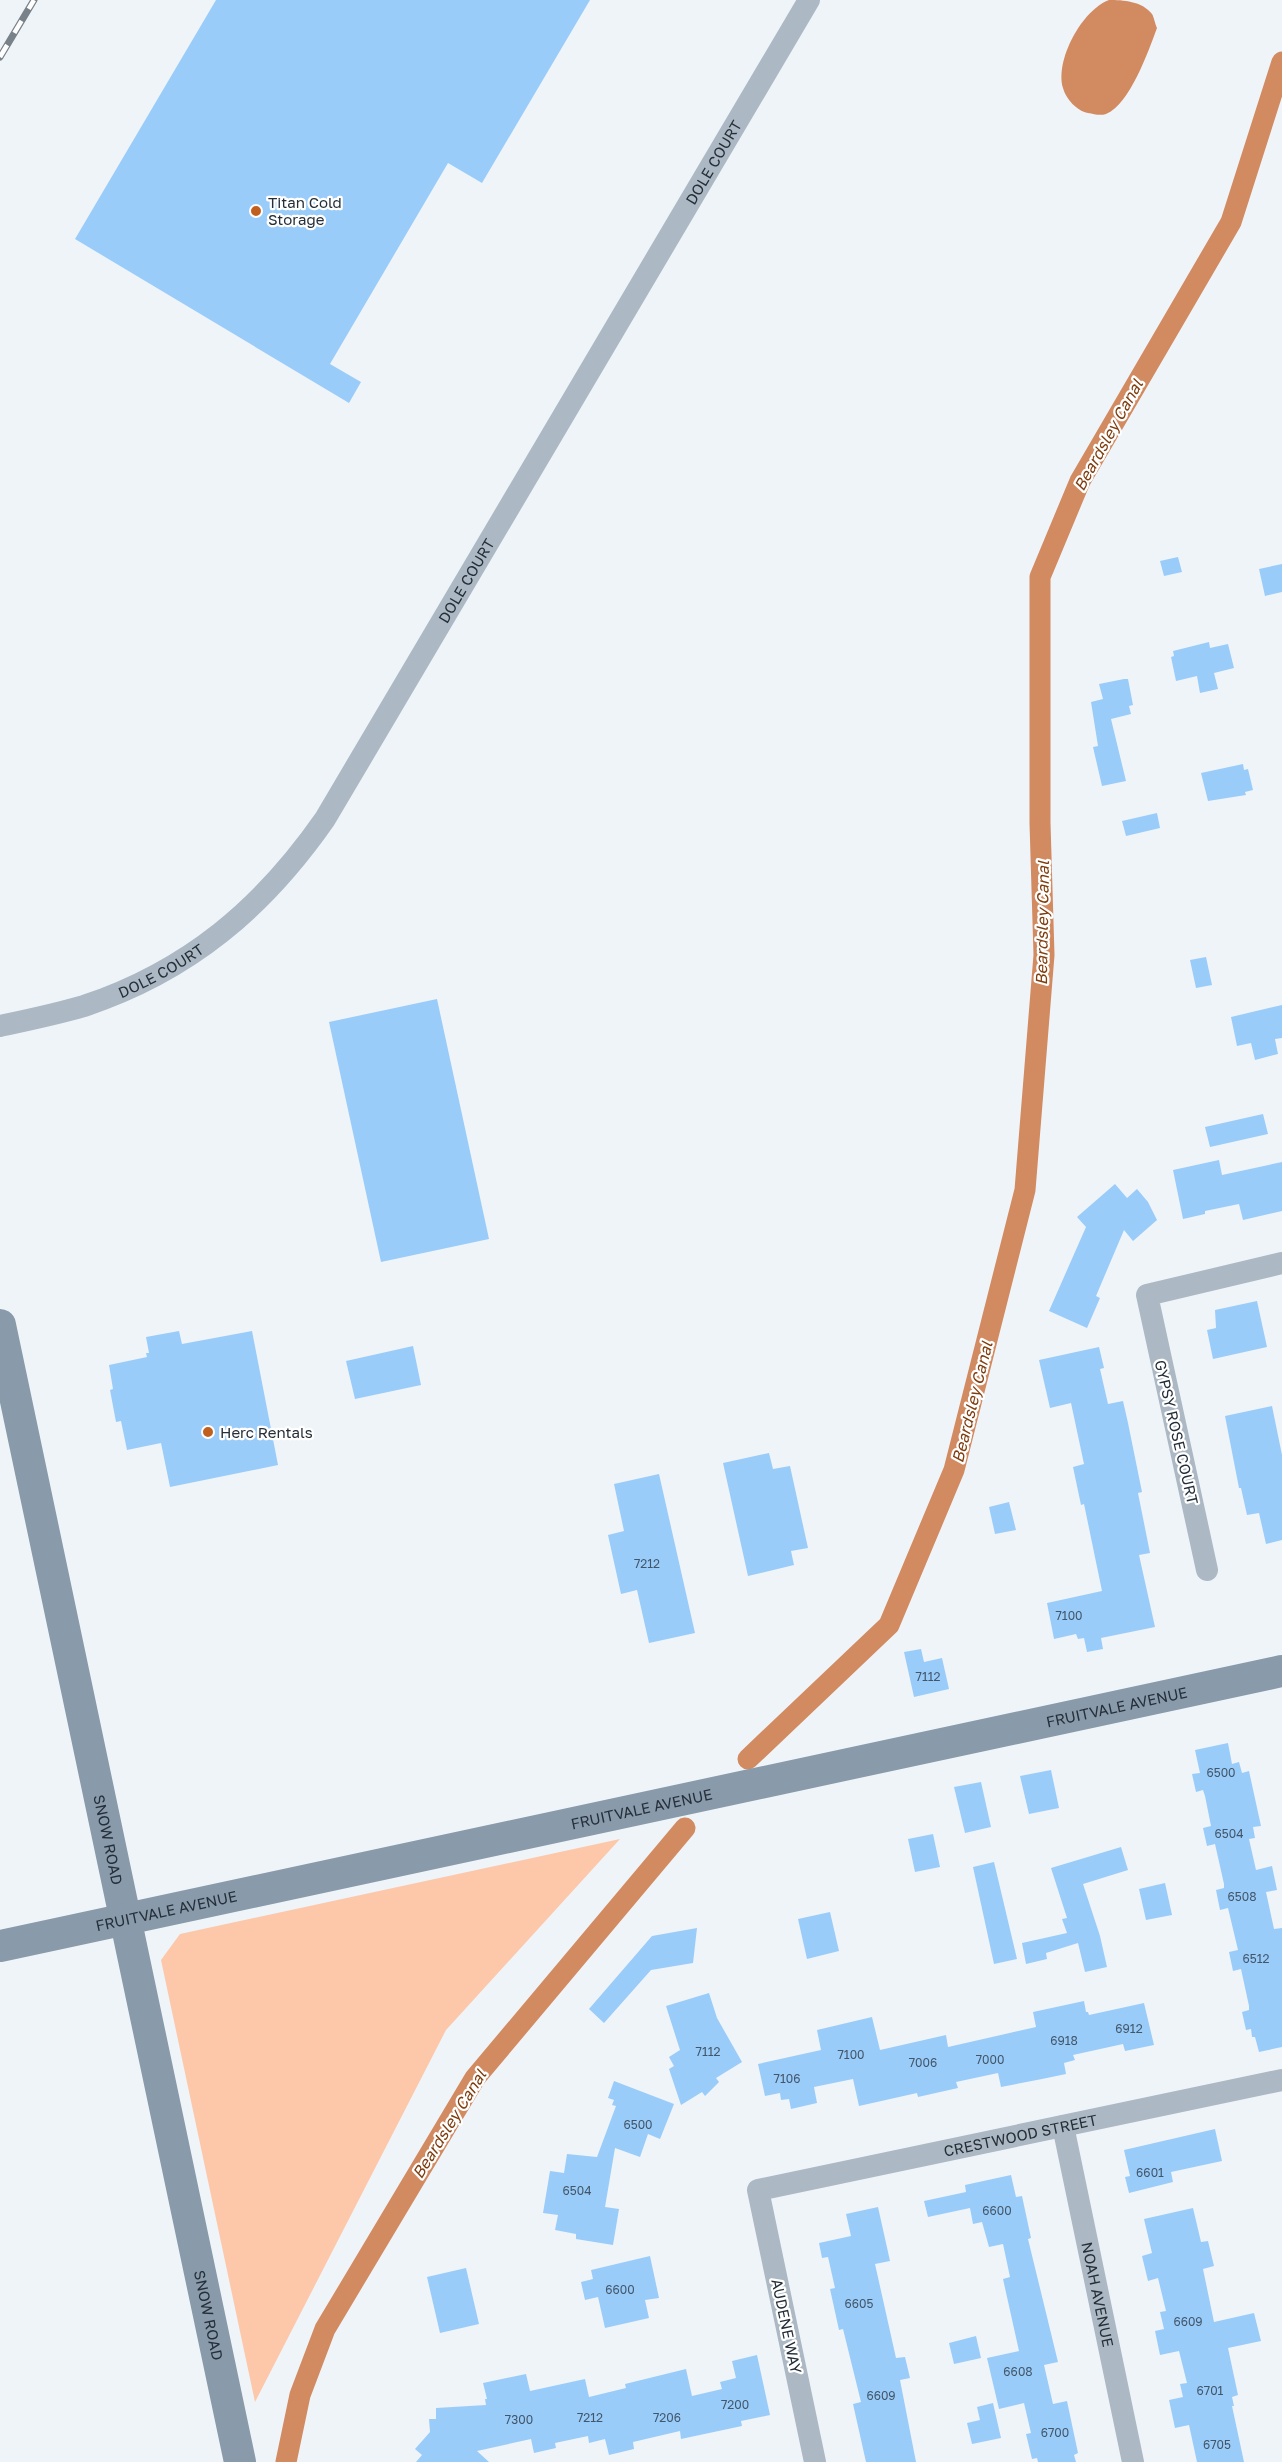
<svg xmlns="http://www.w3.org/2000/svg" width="1282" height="2462" font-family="'Golos Text',sans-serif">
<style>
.green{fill:#fdc7aa}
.water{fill:#d28a61}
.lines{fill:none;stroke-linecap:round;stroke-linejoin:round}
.canal{stroke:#d28a61;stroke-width:21}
.building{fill:#9accfa}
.minor{stroke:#acb8c3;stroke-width:22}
.secondary{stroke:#899aab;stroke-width:32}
.rail-casing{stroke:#798189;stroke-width:7}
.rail{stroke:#fff;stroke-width:4.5;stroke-dasharray:14;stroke-linecap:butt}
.poi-dot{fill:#c1601e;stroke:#fff;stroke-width:2}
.labels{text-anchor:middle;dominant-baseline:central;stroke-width:4.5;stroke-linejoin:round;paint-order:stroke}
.number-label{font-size:12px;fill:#425669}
.street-label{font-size:15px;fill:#252f39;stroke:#fff}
.poi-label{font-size:15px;fill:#252f39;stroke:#fff;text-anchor:start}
.water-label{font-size:16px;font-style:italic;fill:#7f3c0c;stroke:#fff}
</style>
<rect width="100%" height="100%" fill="#eff4f9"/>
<!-- green -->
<polygon class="green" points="620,1839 446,2030 255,2402 161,1960 180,1934"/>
<!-- water -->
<path class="water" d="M 1109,0 C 1123,0 1142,1 1152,14 C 1154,17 1155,24 1157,28 C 1148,52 1130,104 1106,114 C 1100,116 1094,114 1088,113 C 1077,111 1066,99 1063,88 C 1055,60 1082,10 1109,0 Z"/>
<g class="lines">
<!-- canal -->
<g class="canal">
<polyline points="748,1759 889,1625 954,1470 1025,1190 1044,955 1040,823 1040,577 1080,481 1231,222 1282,62"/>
<polyline points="286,2462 300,2395 325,2329 475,2078 685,1828"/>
</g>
</g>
<!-- building -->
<g class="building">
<polygon points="216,0 590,0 482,183 448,163 330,364 361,382 349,403 75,239"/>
<polygon points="1178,557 1182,572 1164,576 1160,561"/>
<polygon points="1282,564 1282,592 1265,596 1259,569"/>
<polygon points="1209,642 1210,648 1228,644 1234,668 1214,673 1218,689 1200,693 1197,676 1176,681 1171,657 1174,656 1173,651"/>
<polygon points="1124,679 1128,679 1133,705 1129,706 1131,714 1111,719 1126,781 1102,786 1093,747 1098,746 1091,702 1103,699 1099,684"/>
<polygon points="1243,764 1244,770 1248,769 1253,790 1245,792 1246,795 1208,801 1201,773"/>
<polygon points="1157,813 1160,828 1126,836 1122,821"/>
<polygon points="1206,957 1212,985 1196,988 1190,960"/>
<polygon points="437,999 489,1239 381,1262 329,1022"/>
<polygon points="1282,1005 1282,1038 1275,1039 1278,1054 1255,1060 1251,1043 1237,1046 1231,1017"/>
<polygon points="1263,1114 1268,1134 1210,1147 1205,1127"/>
<polygon points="1219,1160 1222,1175 1282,1162 1282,1211 1243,1220 1239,1204 1205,1211 1205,1214 1183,1219 1173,1170"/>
<polygon points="1115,1184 1127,1198 1137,1189 1148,1202 1157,1220 1133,1241 1124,1230 1096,1296 1100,1298 1087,1328 1049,1311 1086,1227 1077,1217"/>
<polygon points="1257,1301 1267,1347 1213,1359 1207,1330 1216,1328 1215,1310"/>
<polygon points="179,1331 182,1344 252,1331 278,1465 170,1487 161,1443 127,1450 121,1421 116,1422 110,1390 113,1389 109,1365 147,1357 146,1353 149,1353 146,1337"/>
<polygon points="413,1346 421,1385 355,1399 346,1361"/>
<polygon points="1099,1347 1104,1368 1100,1369 1108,1404 1123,1401 1128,1423 1142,1492 1138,1493 1150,1553 1139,1555 1155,1627 1101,1638 1103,1649 1087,1652 1084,1638 1078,1639 1076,1634 1054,1639 1047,1603 1102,1591 1084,1504 1081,1505 1073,1467 1084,1464 1071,1403 1050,1408 1039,1360"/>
<polygon points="1272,1406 1282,1455 1282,1540 1266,1544 1259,1513 1247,1515 1241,1488 1239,1488 1225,1416"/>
<polygon points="769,1453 773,1469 790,1466 808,1548 791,1551 794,1565 748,1576 723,1463"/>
<polygon points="659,1474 695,1633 649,1643 637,1590 621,1594 608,1535 624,1531 614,1484"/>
<polygon points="1009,1502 1016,1530 995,1534 989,1507"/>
<polygon points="921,1649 924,1662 942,1658 949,1689 914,1697 904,1652"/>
<polygon points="1228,1743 1232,1764 1239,1762 1242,1773 1249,1771 1261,1826 1253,1827 1255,1838 1249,1839 1256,1870 1272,1866 1277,1890 1266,1892 1274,1929 1282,1928 1282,2047 1259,2052 1255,2037 1252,2037 1251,2029 1246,2030 1242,2012 1249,2010 1249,2006 1241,1969 1233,1971 1229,1952 1238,1950 1228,1908 1220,1910 1216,1890 1224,1888 1224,1884 1215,1844 1207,1846 1203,1828 1211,1826 1205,1796 1203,1790 1196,1792 1192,1774 1200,1773 1195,1750"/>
<polygon points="1051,1770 1059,1808 1029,1814 1020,1776"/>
<polygon points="981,1782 991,1827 965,1833 954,1787"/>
<polygon points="933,1834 940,1867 915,1872 908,1839"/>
<polygon points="1121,1847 1128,1870 1083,1884 1100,1936 1107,1967 1085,1972 1078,1943 1046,1953 1047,1959 1026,1964 1022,1943 1067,1933 1062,1919 1067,1918 1051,1868"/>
<polygon points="994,1862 1017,1959 994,1964 973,1867"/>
<polygon points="1165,1883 1172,1915 1146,1920 1139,1889"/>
<polygon points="830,1912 839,1951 807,1959 798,1919"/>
<polygon points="697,1928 693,1963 651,1970 604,2023 589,2009 652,1936"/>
<polygon points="709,1993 717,2018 742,2062 716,2078 719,2082 705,2096 702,2092 681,2105 669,2069 674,2066 669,2057 680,2050 666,2006"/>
<polygon points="1084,2001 1086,2012 1088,2012 1089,2015 1144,2003 1154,2045 1125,2051 1123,2044 1073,2055 1075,2060 1064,2063 1066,2074 1042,2079 1001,2087 998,2073 956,2082 958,2088 918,2097 917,2093 859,2106 853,2079 814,2087 817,2103 791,2109 789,2099 781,2100 780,2093 765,2096 758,2064 821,2050 817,2030 872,2017 880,2050 946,2035 948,2047 1036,2027 1033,2012"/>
<polygon points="614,2081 674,2104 660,2139 648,2134 640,2157 615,2148 605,2207 619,2209 613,2245 576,2239 576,2234 555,2230 558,2215 543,2213 550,2171 564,2173 567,2154 597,2157 616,2106 612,2105 614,2100 608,2098"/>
<polygon points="1215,2129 1222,2161 1171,2172 1173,2182 1129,2193 1125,2177 1130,2176 1124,2150"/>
<polygon points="1011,2175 1016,2197 1022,2196 1031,2238 1028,2239 1058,2362 1044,2365 1053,2404 1067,2401 1078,2453 1074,2455 1076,2462 1038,2462 1037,2458 1032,2459 1026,2434 1031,2433 1024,2403 999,2409 987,2358 1019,2351 1003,2279 1010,2277 1003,2244 989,2247 982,2222 973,2224 970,2208 928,2217 924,2201 966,2192 965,2185"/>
<polygon points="878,2207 890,2261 875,2264 896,2358 905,2357 910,2378 900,2380 916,2462 866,2462 853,2404 861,2402 843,2329 839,2330 830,2289 835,2288 828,2257 822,2258 819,2243 851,2236 846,2214"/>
<polygon points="1193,2208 1201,2242 1208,2241 1214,2266 1203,2269 1214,2322 1254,2313 1261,2341 1228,2348 1238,2395 1232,2397 1234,2406 1232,2406 1244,2462 1197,2462 1189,2425 1175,2428 1169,2400 1183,2397 1180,2384 1187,2383 1179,2351 1160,2355 1155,2331 1164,2329 1160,2312 1166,2311 1158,2278 1148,2281 1142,2256 1152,2253 1144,2219"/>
<polygon points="650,2256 659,2298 645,2300 649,2318 605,2328 598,2297 585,2300 581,2282 593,2279 591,2270"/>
<polygon points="466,2268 479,2324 440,2333 427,2277"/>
<polygon points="976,2336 981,2358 954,2364 949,2343"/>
<polygon points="757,2355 770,2415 741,2421 742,2426 681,2439 680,2431 633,2442 634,2449 609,2455 605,2439 589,2443 588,2436 555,2443 556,2448 534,2453 531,2439 477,2451 489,2462 416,2462 422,2455 415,2449 430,2432 429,2419 436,2419 436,2408 486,2405 485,2399 487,2399 483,2383 526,2374 530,2391 585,2379 589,2397 626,2388 625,2384 686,2369 692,2396 722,2389 720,2382 736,2378 732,2361"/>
<polygon points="993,2403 1001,2438 972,2444 967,2423 980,2420 977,2407"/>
</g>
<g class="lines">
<!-- minor -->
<g class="minor">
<path id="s1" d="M 0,1026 C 28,1020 57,1014 84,1006 C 189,971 263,908 325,819 L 809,0"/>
<polyline points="1207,1570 1147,1295 1282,1263"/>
<path id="s2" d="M 1063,2126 L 1133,2462"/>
<path id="s3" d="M 815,2462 L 758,2190 L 1282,2080"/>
</g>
<!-- secondary -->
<g class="secondary">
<path id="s4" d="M 0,1325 L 240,2462"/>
<path id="s5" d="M 0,1946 L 1282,1671"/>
</g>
<defs>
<polyline id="rail" points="0,57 34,0"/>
</defs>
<!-- rail casing -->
<use href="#rail" class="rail-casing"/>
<!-- rail -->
<use href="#rail" class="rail"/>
</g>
<!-- markers -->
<g class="poi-dot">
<circle cx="256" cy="211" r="6"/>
<circle cx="208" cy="1432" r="6"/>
</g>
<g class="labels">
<!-- number labels -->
<g class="number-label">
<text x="647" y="1563">7212</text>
<text x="1069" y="1615">7100</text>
<text x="928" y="1676">7112</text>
<text x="1221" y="1772">6500</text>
<text x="1229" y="1833">6504</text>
<text x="1242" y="1896">6508</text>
<text x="1256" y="1958">6512</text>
<text x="1129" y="2028">6912</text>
<text x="1064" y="2040">6918</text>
<text x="708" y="2051">7112</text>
<text x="851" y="2054">7100</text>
<text x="990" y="2059">7000</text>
<text x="923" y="2062">7006</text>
<text x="787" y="2078">7106</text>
<text x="638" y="2124">6500</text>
<text x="1150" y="2172">6601</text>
<text x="577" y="2190">6504</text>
<text x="997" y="2210">6600</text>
<text x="620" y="2289">6600</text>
<text x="859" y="2303">6605</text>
<text x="1188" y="2321">6609</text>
<text x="1018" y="2371">6608</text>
<text x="1210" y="2390">6701</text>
<text x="881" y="2395">6609</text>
<text x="735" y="2404">7200</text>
<text x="590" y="2417">7212</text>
<text x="667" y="2417">7206</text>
<text x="519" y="2419">7300</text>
<text x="1055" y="2432">6700</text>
<text x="1217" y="2444">6705</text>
</g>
<!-- street labels -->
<g class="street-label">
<text stroke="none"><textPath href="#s1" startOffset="1160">DOLE COURT</textPath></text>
<text stroke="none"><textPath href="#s1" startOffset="674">DOLE COURT</textPath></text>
<text stroke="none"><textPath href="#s1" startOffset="171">DOLE COURT</textPath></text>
<text transform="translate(1177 1432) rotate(77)">GYPSY ROSE COURT</text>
<text stroke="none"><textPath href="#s5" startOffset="1142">FRUITVALE AVENUE</textPath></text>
<text stroke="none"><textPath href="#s5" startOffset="656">FRUITVALE AVENUE</textPath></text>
<text stroke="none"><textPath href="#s4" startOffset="526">SNOW ROAD</textPath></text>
<text stroke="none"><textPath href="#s5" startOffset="170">FRUITVALE AVENUE</textPath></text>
<text stroke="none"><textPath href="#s3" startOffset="546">CRESTWOOD STREET</textPath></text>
<text stroke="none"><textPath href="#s2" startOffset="172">NOAH AVENUE</textPath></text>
<text stroke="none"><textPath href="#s4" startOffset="1012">SNOW ROAD</textPath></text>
<text transform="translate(787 2326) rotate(78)">AUDENE WAY</text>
</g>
<!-- poi labels -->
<g class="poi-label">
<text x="268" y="202">Titan Cold<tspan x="268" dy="17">Storage</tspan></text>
<text x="220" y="1432">Herc Rentals</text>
</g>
<!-- water labels -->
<g class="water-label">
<text transform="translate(1108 435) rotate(-61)">Beardsley Canal</text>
<text transform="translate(1042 923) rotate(-89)">Beardsley Canal</text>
<text transform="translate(972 1402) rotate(-76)">Beardsley Canal</text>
<text transform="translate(449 2124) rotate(-58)">Beardsley Canal</text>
</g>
</g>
</svg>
